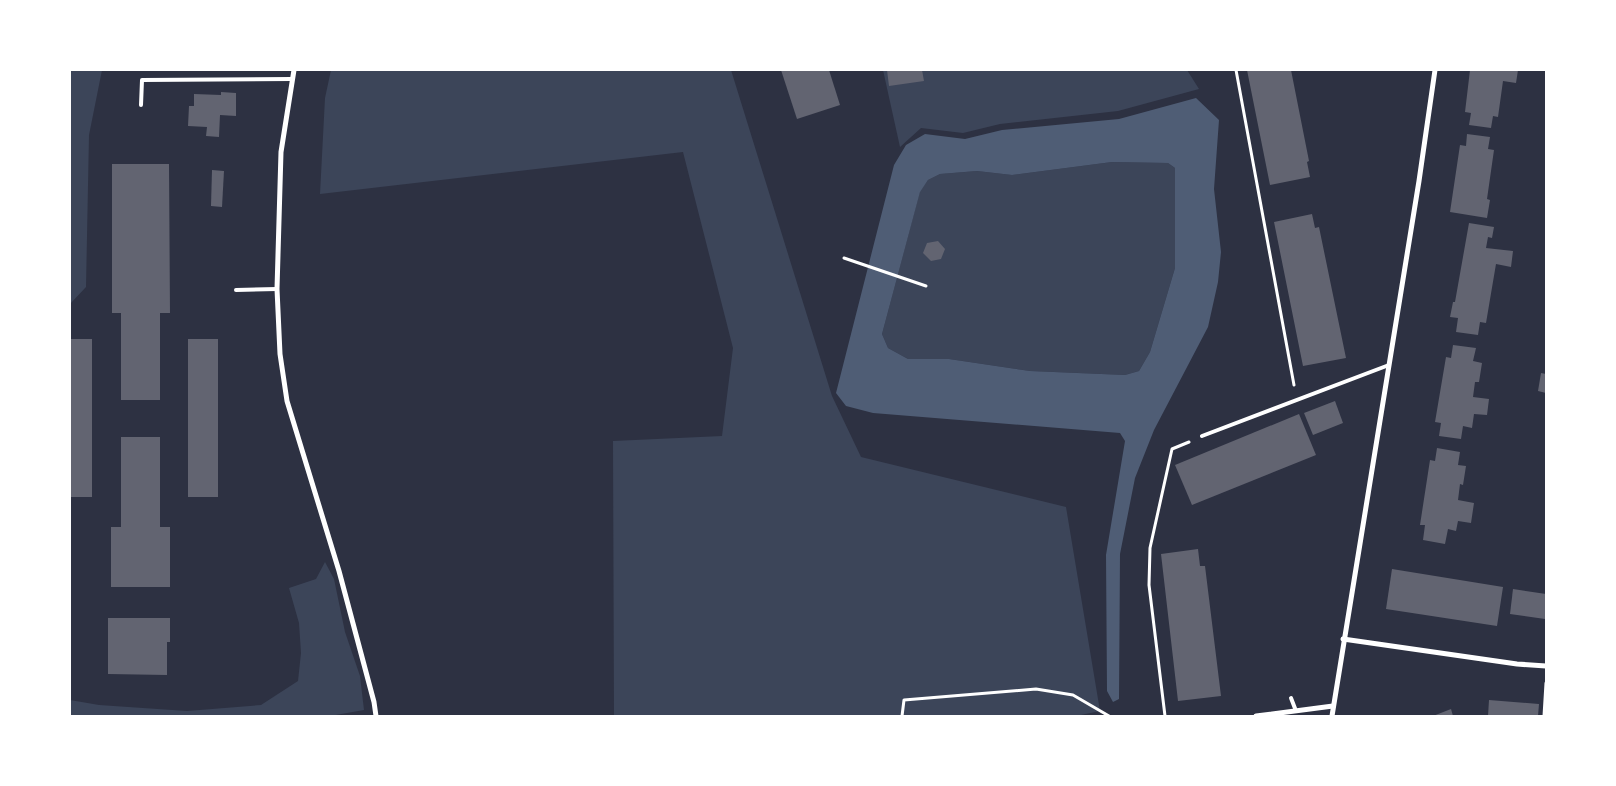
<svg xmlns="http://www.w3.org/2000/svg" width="1616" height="786" font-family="'DM Sans',sans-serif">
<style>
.green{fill:#3c4559}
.water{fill:#4f5d75;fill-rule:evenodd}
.building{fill:#626471}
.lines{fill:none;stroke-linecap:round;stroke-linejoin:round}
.path{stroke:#fff;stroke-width:3}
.service{stroke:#fff;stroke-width:4}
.minor{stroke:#fff;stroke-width:5}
</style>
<rect width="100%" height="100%" fill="#2d3142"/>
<!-- green -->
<g class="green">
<polygon points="70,70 102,70 89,135 86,287 70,304"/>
<polygon points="331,70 731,70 832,396 861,457 1066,507 1100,711 1076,716 614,716 613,441 722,436 733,348 683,152 320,194 325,98"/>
<polygon points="883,70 1187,70 1199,89 1118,111 1000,124 963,133 921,128 900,147"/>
<polygon points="1112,162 1168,163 1175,168 1175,268 1150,352 1139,371 1125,375 1030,371 949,359 908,359 888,348 882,334 920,191 928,180 940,174 977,171 1012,175"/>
<polygon points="325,562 334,579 345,632 360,676 364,710 330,716 70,716 70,700 99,705 187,711 261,705 298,681 301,653 299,623 289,588 316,579"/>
</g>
<!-- water -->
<path class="water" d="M 1196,98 L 1219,120 L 1214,189 L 1221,252 L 1218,282 L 1208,327 L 1154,430 L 1135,478 L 1120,554 L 1119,699 L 1113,702 L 1107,691 L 1106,555 L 1125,441 L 1120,433 L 873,413 L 846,406 L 836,393 L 894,165 L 906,145 L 925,134 L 965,139 L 1002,130 L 1119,119 ZM 1112,162 L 1168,163 L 1175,168 L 1175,268 L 1150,352 L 1139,371 L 1125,375 L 1030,371 L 949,359 L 908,359 L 888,348 L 882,334 L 920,192 L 928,180 L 940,174 L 977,171 L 1012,175 Z"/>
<!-- building -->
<g class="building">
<polygon points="781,70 829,70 840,105 797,119"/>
<polygon points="887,70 922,70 924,81 889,86"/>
<polygon points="1247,70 1291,70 1309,161 1307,162 1310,177 1270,185"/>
<polygon points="1470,70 1518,70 1516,83 1503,81 1498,117 1493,116 1491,128 1469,125 1471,113 1465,112"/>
<polygon points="221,92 236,93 236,116 220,115 219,137 206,136 207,127 188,126 189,106 194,106 194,94 221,95"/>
<polygon points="1467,134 1490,137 1488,149 1494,150 1487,199 1490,200 1487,218 1450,212 1460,145 1466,146"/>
<polygon points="112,164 169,164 170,313 160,313 160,400 121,400 121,313 112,313"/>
<polygon points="212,170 224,171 222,207 211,206"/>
<polygon points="1312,214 1315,228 1319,227 1346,358 1303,366 1274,222"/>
<polygon points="1469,223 1494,227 1492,238 1488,237 1486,248 1513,251 1511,267 1496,264 1486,323 1480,322 1478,335 1456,332 1458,318 1450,317 1453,302 1455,302"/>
<polygon points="938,241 945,249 941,259 931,261 923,253 927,243"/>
<rect x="70" y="339" width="22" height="158"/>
<rect x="188" y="339" width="30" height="158"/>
<polygon points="1453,345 1476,348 1473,361 1482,363 1479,382 1475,382 1473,397 1489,399 1487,415 1474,414 1472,428 1463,426 1461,439 1439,436 1441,423 1435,422 1446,357 1451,358"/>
<polygon points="1541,373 1546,374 1546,393 1538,391"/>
<polygon points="1335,401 1343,423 1313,435 1304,413"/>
<polygon points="1299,414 1316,455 1192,505 1175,465"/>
<polygon points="121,437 160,437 160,527 170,527 170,587 111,587 111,527 121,527"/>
<polygon points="1437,448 1460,452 1458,465 1466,466 1463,485 1460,484 1458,500 1474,503 1471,523 1458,521 1456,531 1448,529 1445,544 1423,540 1425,525 1420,525 1430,460 1435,461"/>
<polygon points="1198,549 1200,566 1205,566 1221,696 1178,701 1161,554"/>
<polygon points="1392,569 1503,587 1497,626 1386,609"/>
<polygon points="1513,589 1546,594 1545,619 1510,614"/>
<polygon points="108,618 170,618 170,642 167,642 167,675 108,674"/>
<polygon points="1489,700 1539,704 1538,716 1488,716"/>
<polygon points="1451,709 1453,716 1433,716"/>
</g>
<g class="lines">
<!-- path -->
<g class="path">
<polyline points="1236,70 1294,385"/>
<polyline points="844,258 926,286"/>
<polyline points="902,716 904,700 1036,689 1073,695 1109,716"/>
<polyline points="1165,716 1149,585 1150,548 1172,449 1189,442"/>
<polyline points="1544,716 1546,683"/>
</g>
<!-- service -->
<g class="service">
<polyline points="141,105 142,80 292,79"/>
<polyline points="236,290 277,289"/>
<polyline points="1202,436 1389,365"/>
<polyline points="1291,698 1296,711"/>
</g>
<!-- minor -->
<g class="minor">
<polyline points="294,70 281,152 277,289 280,354 287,401 339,571 374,702 376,716"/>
<polyline points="1343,639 1517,664 1546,666"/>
<polyline points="1256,716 1333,706"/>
<polyline points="1332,716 1419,181 1435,70"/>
</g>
</g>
<!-- border -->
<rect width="1616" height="786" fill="none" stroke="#ffffff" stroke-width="142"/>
</svg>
